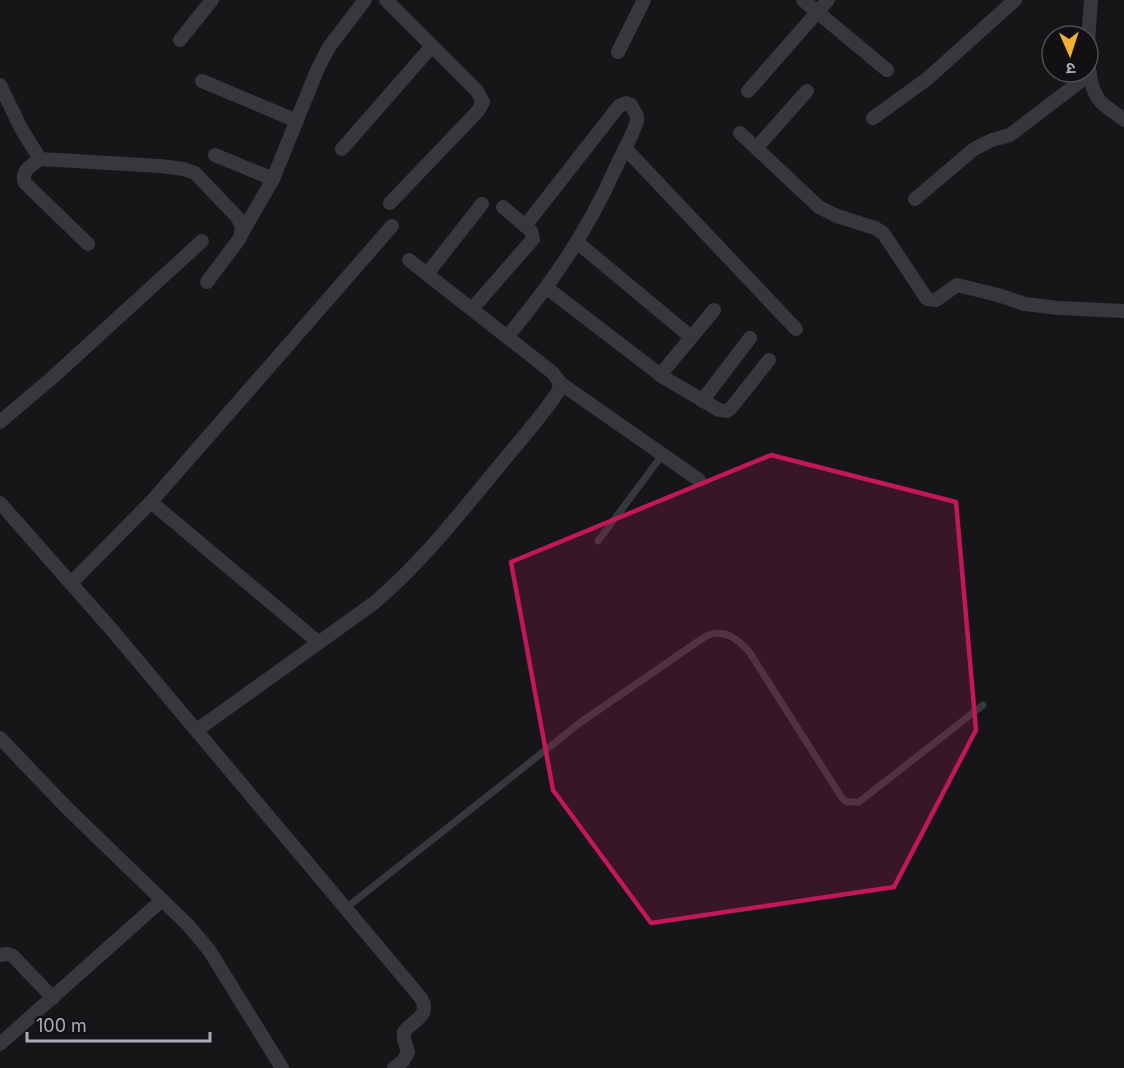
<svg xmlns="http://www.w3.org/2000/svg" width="1124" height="1068" font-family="Inter,'Noto Sans Devanagari',sans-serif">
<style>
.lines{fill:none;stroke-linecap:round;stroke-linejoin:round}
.service{stroke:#37383d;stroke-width:7}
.minor{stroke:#37383d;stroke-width:14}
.marked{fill:#c2185b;fill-opacity:0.2;stroke:#c2185b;stroke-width:4.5;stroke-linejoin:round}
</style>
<rect width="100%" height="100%" fill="#161618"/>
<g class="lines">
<!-- service -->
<g class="service">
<polyline points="598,541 663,454"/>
<path d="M 346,908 L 581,722 L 706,636 C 725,628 738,639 750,653 L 842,798 L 847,802 L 859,802 L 983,705"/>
</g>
<!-- minor -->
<g class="minor">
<polyline points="386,0 477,91 483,102 478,111 390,203"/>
<polyline points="803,0 887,70"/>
<path d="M 1091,0 C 1089,27 1082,82 1101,102 C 1108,109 1117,114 1124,120"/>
<polyline points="180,40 212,0"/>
<polyline points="618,52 644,0"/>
<polyline points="202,81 297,121"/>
<polyline points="0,85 22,130 40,159 160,166 184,169 195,173 238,218 242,228 240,238 207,282"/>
<polyline points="748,91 828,0"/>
<polyline points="873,118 927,79 1015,0"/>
<polyline points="740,133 819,207 837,216 875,228 883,233 927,299 936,300 957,285 998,295 1025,304 1058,308 1124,311"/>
<polyline points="757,147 807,91"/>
<polyline points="625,148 796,329"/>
<polyline points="342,149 432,46"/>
<polyline points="215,155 273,179"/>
<path d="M 40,159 C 31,166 20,171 25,183 L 88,244"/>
<polyline points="915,199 974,149 992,140 1010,135 1090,74"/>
<polyline points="242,233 273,179 318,68 329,47 365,0"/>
<polyline points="578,243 691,337"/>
<polyline points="427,274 482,204"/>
<polyline points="547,288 663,377 719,410 727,411 731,408 769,360"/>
<polyline points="472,309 533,239 531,231 503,207"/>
<path d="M 507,337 C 553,282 587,232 616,167 C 623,152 632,137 637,121 L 637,116 L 631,105 L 626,103 L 619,106 L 525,226"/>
<polyline points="660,375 714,310"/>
<polyline points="560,383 699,480"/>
<polyline points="702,401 750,338"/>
<polyline points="0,422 53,377 202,241"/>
<polyline points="151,502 318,642"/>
<path d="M 0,503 L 112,630 L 421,998 C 431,1016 414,1019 404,1032 L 404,1039 L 408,1052 L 403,1061 L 394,1068"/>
<polyline points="71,583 151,502 392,226"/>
<path d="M 197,730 L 374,603 C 420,564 457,517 495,471 C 516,445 539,420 558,392 L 560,383 L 553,373 L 409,260"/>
<polyline points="0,738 67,808 188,925 209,950 282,1068"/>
<polyline points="0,955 7,954 13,956 53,998"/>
<polyline points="0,1044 162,900"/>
</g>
</g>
<!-- marked area -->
<path class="marked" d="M 771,455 L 956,502 L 976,730 L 894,887 L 651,923 L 553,790 L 511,562 Z"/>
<!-- north arrow -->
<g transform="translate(1070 54) rotate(177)"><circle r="28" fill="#111113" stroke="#4d4f55" stroke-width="1.5"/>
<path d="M0-4.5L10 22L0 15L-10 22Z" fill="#f2b134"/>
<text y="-9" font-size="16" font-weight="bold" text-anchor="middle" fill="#a8adb8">उ</text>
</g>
<!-- scale -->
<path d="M27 1032v9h183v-9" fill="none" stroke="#a8adb8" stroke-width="3"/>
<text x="36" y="1032" font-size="18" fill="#a8adb8" stroke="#111113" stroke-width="4.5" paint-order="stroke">100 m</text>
</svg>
